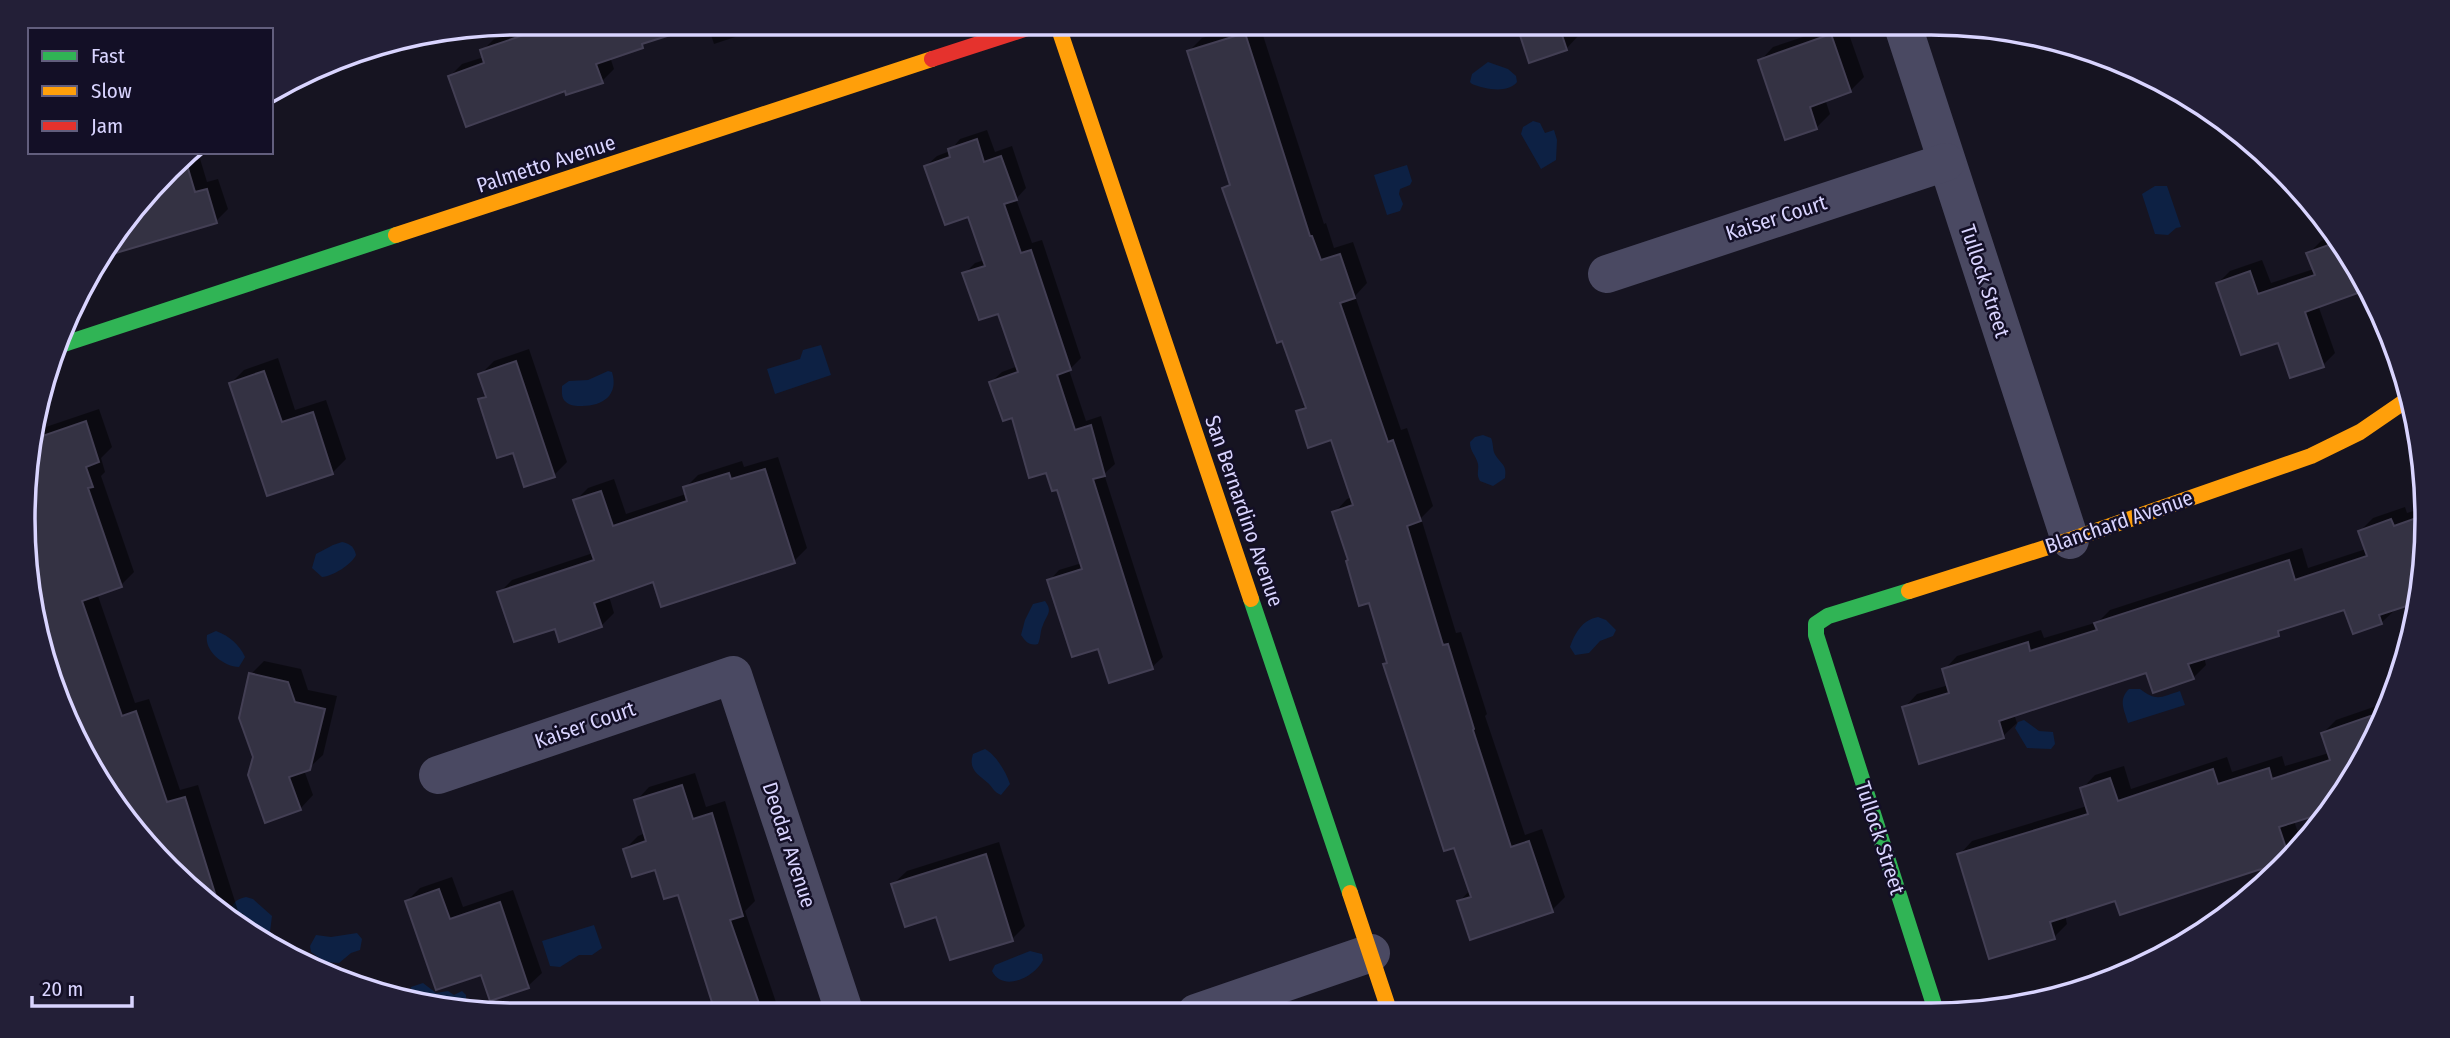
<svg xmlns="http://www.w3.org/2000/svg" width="2450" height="1038" font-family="'Fira Sans Condensed',sans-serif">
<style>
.water{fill:#0d2144}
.shadow{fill:#0007}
.building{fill:#343243;stroke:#433f54;stroke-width:2}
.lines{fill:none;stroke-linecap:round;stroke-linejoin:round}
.street{stroke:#4a4962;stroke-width:38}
.fast{stroke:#30b455;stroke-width:16}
.slow{stroke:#ff9f0a;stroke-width:16}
.jam{stroke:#e5322d;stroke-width:16}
.labels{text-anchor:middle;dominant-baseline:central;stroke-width:5;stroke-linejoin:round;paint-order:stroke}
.street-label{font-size:21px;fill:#d9d4ff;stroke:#130f26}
.rim{fill:none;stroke:#d9d4ff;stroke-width:3.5}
</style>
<rect width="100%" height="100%" fill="#161421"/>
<!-- water -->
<g class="water">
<path d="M 1488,62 L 1508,69 L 1516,76 L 1517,82 C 1507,94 1485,89 1472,84 L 1470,82 L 1472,74 Z"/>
<polygon points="1533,121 1540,123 1545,133 1554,130 1557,140 1556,160 1541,169 1521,134 1523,127"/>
<polygon points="1407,165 1412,181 1410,185 1400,189 1399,194 1403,204 1400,211 1387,215 1374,175"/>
<polygon points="2155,186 2167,186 2181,227 2176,228 2168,235 2155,234 2142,194"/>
<polygon points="821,345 831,375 775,394 767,369 800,359 803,350"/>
<path d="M 608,371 L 612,372 C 619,395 603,406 582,406 C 576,406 570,406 566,402 C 561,398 562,392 562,386 L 569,381 L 588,380 Z"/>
<path d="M 1483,435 L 1491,438 C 1494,445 1492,451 1496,456 C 1502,465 1507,465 1505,478 L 1493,486 L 1480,481 C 1476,474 1479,471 1478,464 C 1476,455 1470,452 1470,442 L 1475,437 Z"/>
<path d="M 342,542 C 351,544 354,547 356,555 C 351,565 333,576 322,577 L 312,568 L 316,554 L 333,545 Z"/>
<path d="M 1045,601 C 1053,612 1047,614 1043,625 C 1040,631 1041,637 1038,644 C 1029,646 1026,642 1021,635 L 1025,620 L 1033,604 Z"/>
<path d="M 1598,617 L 1606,620 L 1616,630 L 1613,636 L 1600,641 L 1589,653 L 1575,655 L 1570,647 C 1575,633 1582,620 1598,617 Z"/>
<path d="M 216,631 C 229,636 239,644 245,657 L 239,667 C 224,667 204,651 207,635 Z"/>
<path d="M 2129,689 L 2140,689 C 2157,702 2161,697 2180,691 L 2185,705 L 2128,723 C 2124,709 2118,700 2129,689 Z"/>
<polygon points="2024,720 2039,731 2053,732 2055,744 2051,749 2027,748 2015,728 2018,722"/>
<path d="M 985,749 C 996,755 1006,772 1010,784 L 1001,795 C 994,792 994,789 988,783 C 978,774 968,770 973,754 Z"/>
<path d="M 246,897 L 253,899 L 272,916 L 269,940 L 248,929 L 247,926 L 235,921 L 231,916 C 231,904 235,899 246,897 Z"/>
<polygon points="594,925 602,948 592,955 579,955 560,967 550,966 542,941"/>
<polygon points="357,933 362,939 360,950 351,953 339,963 325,962 311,952 310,946 316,935 331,937"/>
<path d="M 1030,951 L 1042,954 L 1043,960 C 1035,977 1003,993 992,971 L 995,965 Z"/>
<polygon points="423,983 436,993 448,991 454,995 462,991 466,995 466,1002 457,1005 409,997 411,987"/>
</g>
<!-- shadow -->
<g class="shadow">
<polygon points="541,23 705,23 649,40 642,46 610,57 614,69 602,81 566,89 450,76 462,64 484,57 482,51 494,39"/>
<polygon points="707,23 778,23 714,44"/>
<polygon points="1252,23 1259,23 1324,224 1326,223 1334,248 1353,242 1367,283 1355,296 1401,430 1407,428 1433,506 1421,518 1456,633 1461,632 1487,714 1485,716 1525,835 1542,829 1565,897 1552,910 1459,902 1470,890 1385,664 1388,661 1370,601 1350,559 1334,513 1347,499 1352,497 1332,438 1298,412 1306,404 1224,188 1231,182 1189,51 1202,38"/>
<polygon points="1518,23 1589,23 1576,27 1579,35 1566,49 1530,61"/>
<polygon points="1845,23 1864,77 1850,91 1825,99 1830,114 1817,127 1786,138 1760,61 1773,47"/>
<polygon points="987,130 995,152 1012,146 1026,188 1016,199 1032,243 1042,240 1081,358 1069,370 1086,421 1101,416 1115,464 1104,474 1163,657 1152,667 1099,647 1049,581 1059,570 1082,563 1058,488 991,382 1002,372 1018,366 999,311 964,274 975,263 985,260 969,215 926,166 937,156 950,151 960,139"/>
<polygon points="187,152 198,152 207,182 218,179 228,209 216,221 116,239"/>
<polygon points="2336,236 2368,287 2318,305 2335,353 2323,365 2279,341 2218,283 2230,271 2262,260 2271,283 2314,269 2309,253 2321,241"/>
<polygon points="529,349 567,462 554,475 514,451 480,400 486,393 480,375 494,361"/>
<polygon points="278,358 295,410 326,400 346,459 332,473 231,383 244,370"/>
<polygon points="99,409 112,447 101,458 105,472 101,476 134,572 121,585 97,593 135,703 149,699 180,790 198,785 239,914 243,913 249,930 217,912 146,846 90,769 93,768 74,711 32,615 23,519 31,432"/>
<polygon points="778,457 807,548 794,561 654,580 609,596 614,613 601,626 556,627 499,593 512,580 593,553 575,501 588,488 614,479 626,514 686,494 685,488 698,475 742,461 744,467"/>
<polygon points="2405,507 2407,513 2426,507 2423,584 2381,623 2345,608 2286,626 2278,634 2204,657 2206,665 2193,678 2147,671 2014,714 2017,723 2003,736 1904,708 1917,694 1949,685 1944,670 1957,656 2041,630 2044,638 2098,622 2110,610 2302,548 2308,568 2366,549 2360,531 2373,518"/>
<polygon points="264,661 301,669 308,690 337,696 323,755 309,768 304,770 313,795 300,809 255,757 251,674"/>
<polygon points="2388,702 2344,794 2329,810 2294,821 2301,841 2281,862 2116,898 2065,915 2067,924 2054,937 1959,855 1972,841 2087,806 2082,789 2095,775 2124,766 2131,789 2227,757 2232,772 2282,756 2285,766 2329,753 2323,733 2336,720"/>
<polygon points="695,773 706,807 725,801 755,901 745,911 780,1014 676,1015 713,1002 679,893 656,868 625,849 638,836 646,833 636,801 649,787"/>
<polygon points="999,842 1025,926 1012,939 937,914 893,884 907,871"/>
<polygon points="452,877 463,907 513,890 542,973 528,986 407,901 420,888"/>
</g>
<!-- building -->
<g class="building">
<polygon points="542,23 688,23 689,29 642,44 643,48 596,64 603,83 566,95 565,91 466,127 448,76 484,63 480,50 544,28"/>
<polygon points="1516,23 1558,23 1567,50 1529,63"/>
<polygon points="1245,33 1310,236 1312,236 1321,260 1340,254 1355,298 1340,303 1388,442 1393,440 1421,521 1407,526 1443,645 1448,644 1474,729 1473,730 1511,847 1529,841 1553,912 1470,940 1457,901 1471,897 1454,848 1444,851 1383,664 1387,663 1369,603 1359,606 1346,561 1348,560 1332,512 1353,505 1331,440 1308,448 1296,411 1306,408 1282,341 1277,343 1222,188 1230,185 1187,51"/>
<polygon points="1831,34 1851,92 1810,107 1817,129 1785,140 1758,60"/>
<polygon points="977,139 984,162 1001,156 1017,200 1004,204 1021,253 1031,250 1071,370 1057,375 1075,430 1091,425 1105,476 1093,479 1153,669 1109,683 1098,649 1072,657 1047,580 1082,569 1057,490 1052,491 1046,473 1029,478 1012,418 1003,421 989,382 1018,372 998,314 979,320 962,273 985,266 968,217 945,225 924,166 950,157 948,149"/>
<polygon points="184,155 195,192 207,189 217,223 99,258"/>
<polygon points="2340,241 2369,289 2305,312 2324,367 2290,378 2278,343 2241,355 2216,283 2250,271 2258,294 2315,275 2306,253"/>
<polygon points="516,361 555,477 524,487 513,453 497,458 478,399 486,397 478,374"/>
<polygon points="264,371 282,422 313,412 333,474 267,496 229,383"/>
<polygon points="86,421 99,462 86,467 93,487 88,488 122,587 82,601 122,716 136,711 167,802 185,797 222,916 146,846 92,771 72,713 69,714 32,615 23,519 31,440"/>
<polygon points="765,469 795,563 661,607 653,582 594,603 602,627 559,642 555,629 514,642 497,592 594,560 573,500 601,491 613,526 687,501 683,487 729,473 731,479"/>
<polygon points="2425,515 2423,584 2419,602 2379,615 2382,624 2353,634 2344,610 2278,631 2279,636 2188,664 2194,679 2153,693 2146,673 1999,721 2004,738 1919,764 1902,707 1949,693 1942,669 2028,642 2030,651 2097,630 2094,623 2289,560 2295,580 2367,556 2358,531 2391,519 2394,526"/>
<polygon points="249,673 288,682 295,702 325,709 310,770 289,777 301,810 265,823 248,775 253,757 239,718"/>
<polygon points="2385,711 2343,795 2327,812 2279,827 2288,854 2278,865 2258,870 2120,915 2115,901 2050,922 2055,939 1989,959 1957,854 2088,814 2080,788 2110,778 2118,801 2213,769 2218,784 2269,768 2272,779 2330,760 2321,733"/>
<polygon points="682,785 693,819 712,813 743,916 730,920 763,1015 716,1015 678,895 664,899 655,870 632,877 623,849 646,841 634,800"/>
<polygon points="986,854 1013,941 950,960 936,917 905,927 891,884"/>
<polygon points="439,889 450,919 500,902 529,988 490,1001 481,975 436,990 405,901"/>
</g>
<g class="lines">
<!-- street -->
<g class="street">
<polyline points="1902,23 2070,540"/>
<polyline points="1607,274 1946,162"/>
<polyline points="438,775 733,675 845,1014"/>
<polyline points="1196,1013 1371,953"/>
</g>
<!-- fast -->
<g class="fast">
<polyline points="61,345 396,235"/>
<polyline points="1909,591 1828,616 1816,624 1816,635 1936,1011"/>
<polyline points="1251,599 1350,893"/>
</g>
<!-- slow -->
<g class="slow">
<polyline points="1057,23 1251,599"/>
<polyline points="396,235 932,59"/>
<polyline points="1909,591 2070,540 2311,456 2360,432 2411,397"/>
<polyline points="1350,893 1390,1013"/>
</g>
<!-- jam -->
<polyline class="jam" points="932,59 1043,23"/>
</g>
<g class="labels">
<!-- street labels -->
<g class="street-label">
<text transform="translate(546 164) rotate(-18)">Palmetto Avenue</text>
<text transform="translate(1776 218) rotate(-18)">Kaiser Court</text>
<text transform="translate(1985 281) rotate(72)">Tullock Street</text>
<text transform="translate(1244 511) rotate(71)">San Bernardino Avenue</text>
<text transform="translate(2119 522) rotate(-19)">Blanchard Avenue</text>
<text transform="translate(585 725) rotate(-19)">Kaiser Court</text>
<text transform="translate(1880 838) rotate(72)">Tullock Street</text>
<text transform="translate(789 845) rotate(72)">Deodar Avenue</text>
</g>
</g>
<!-- crop -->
<path d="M0 0H2450V1038H0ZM519 35H1931A484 484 0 0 1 2415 519V519A484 484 0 0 1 1931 1003H519A484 484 0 0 1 35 519V519A484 484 0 0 1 519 35Z" fill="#231f37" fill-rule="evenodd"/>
<path class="rim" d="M519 35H1931A484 484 0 0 1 2415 519V519A484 484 0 0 1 1931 1003H519A484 484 0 0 1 35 519V519A484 484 0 0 1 519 35Z"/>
<!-- legend -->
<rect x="28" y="28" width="245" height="126" fill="#130f26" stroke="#625e7d" stroke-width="2"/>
<rect x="42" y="51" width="35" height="10" fill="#30b455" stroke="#625e7d" stroke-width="2"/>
<text x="91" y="63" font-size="21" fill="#d9d4ff">Fast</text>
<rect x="42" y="86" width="35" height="10" fill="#ff9f0a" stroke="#625e7d" stroke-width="2"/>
<text x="91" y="98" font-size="21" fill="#d9d4ff">Slow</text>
<rect x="42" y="121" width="35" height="10" fill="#e5322d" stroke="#625e7d" stroke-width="2"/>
<text x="91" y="133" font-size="21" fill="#d9d4ff">Jam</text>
<!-- scale -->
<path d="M32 996v10h100v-10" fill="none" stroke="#d9d4ff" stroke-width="3.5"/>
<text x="42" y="996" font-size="21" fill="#d9d4ff" stroke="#130f26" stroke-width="5" paint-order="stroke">20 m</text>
</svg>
